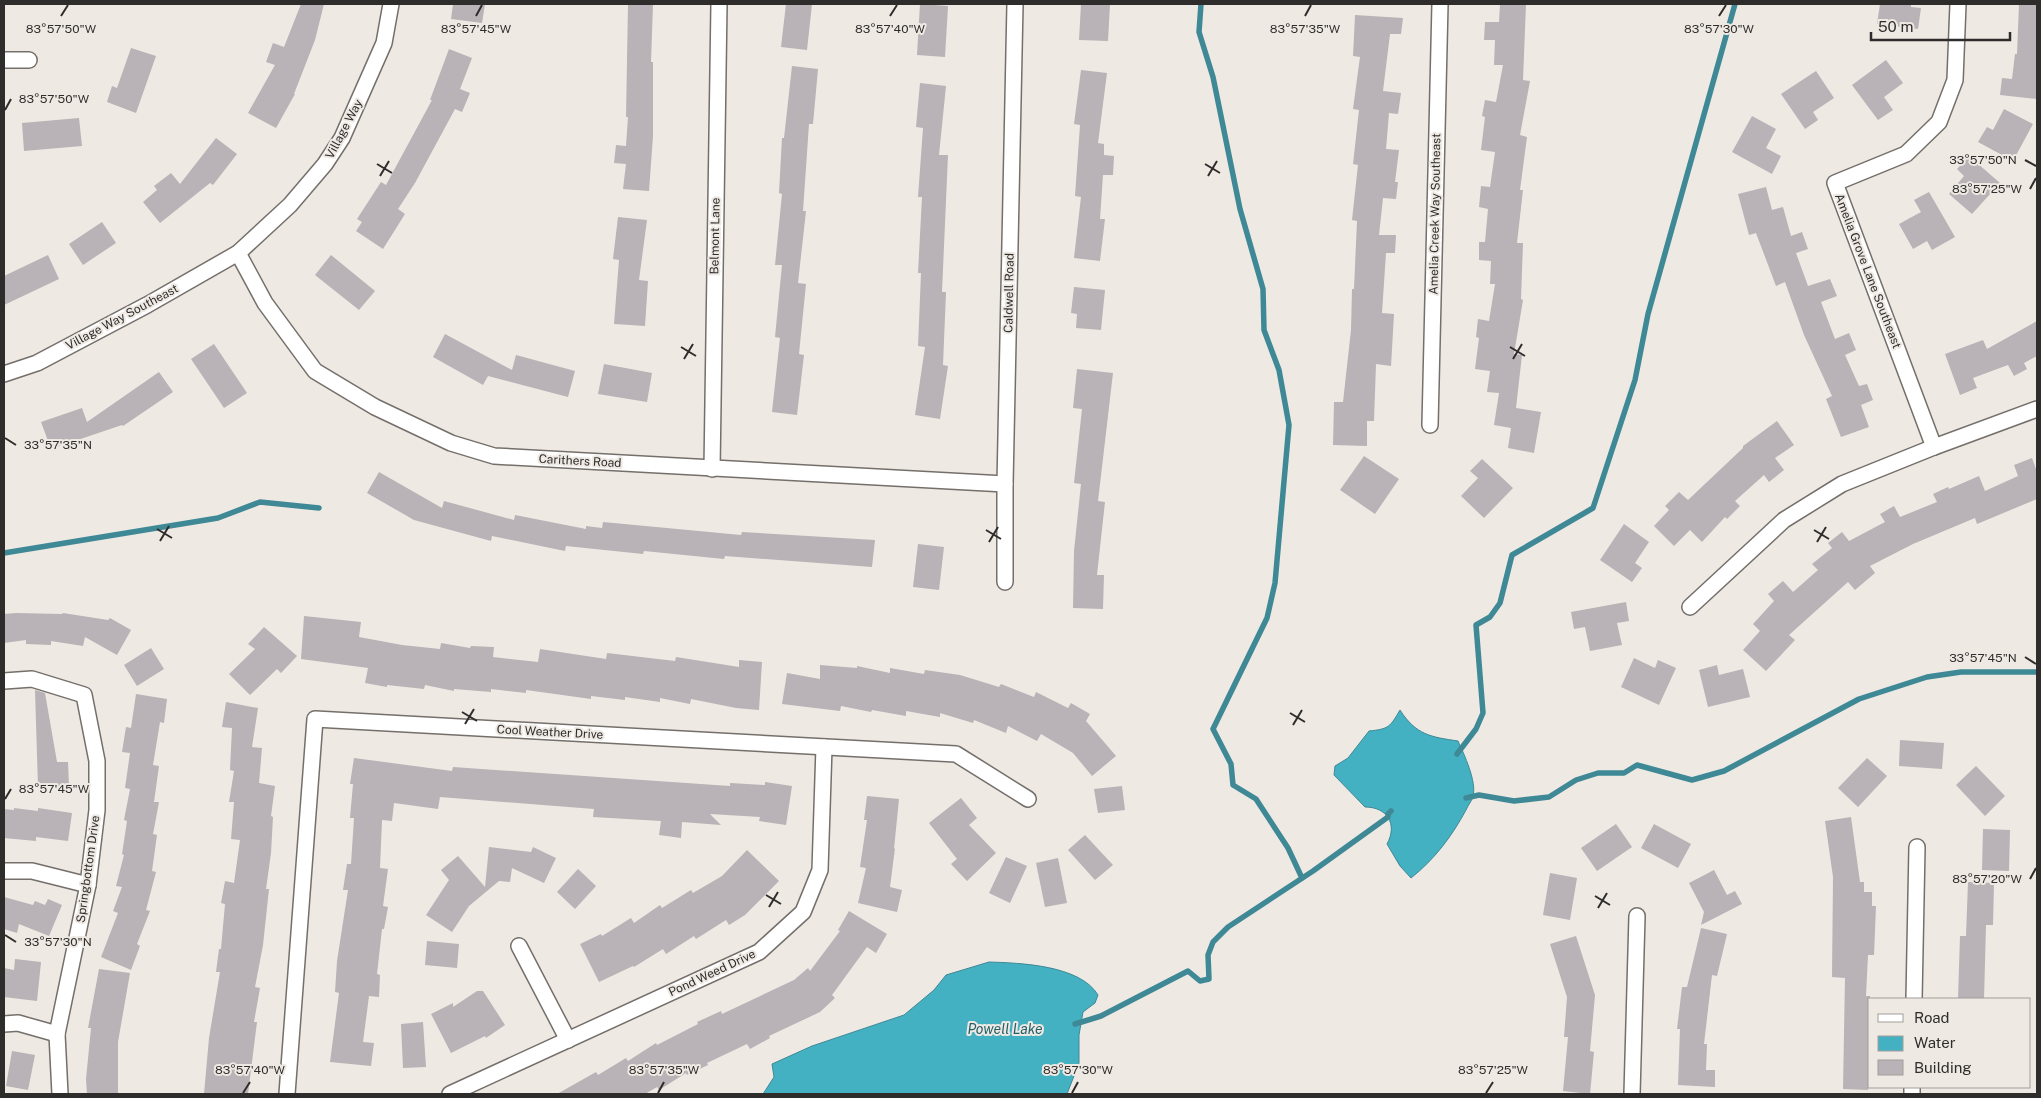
<svg xmlns="http://www.w3.org/2000/svg" width="2041" height="1098" font-family="'Public Sans',sans-serif">
<style>
.water{fill:#44b1c3;stroke:#3e8995}
.lines{fill:none;stroke-linecap:round;stroke-linejoin:round}
.stream{stroke:#3e8995;stroke-width:5.5}
.building{fill:#b9b2b6}
.street-casing{stroke:#746f6a;stroke-width:18}
.street{stroke:#fff;stroke-width:15}
.ticks{fill:none;stroke:#2f2d2b;stroke-width:2}
.labels{text-anchor:middle;dominant-baseline:central;stroke-width:4;stroke-linejoin:round;paint-order:stroke}
.street-label{font-size:12px;fill:#2f2d2b;stroke:#efe9e4}
.water-label{font-size:14px;font-style:italic;fill:#235e68;stroke:#efe9e4}
.ticks-label{font-size:12px;text-anchor:middle;fill:#2f2d2b;stroke:#efe9e4;stroke-width:4;stroke-linejoin:round;paint-order:stroke}
</style>
<rect width="100%" height="100%" fill="#efe9e4"/>
<!-- water -->
<g class="water">
<path d="M 1400,710 C 1416,735 1431,737 1458,741 C 1464,754 1477,782 1473,796 C 1472,801 1468,805 1466,810 C 1452,836 1435,859 1411,878 L 1400,866 L 1387,844 C 1398,824 1387,807 1365,807 L 1334,775 L 1335,766 L 1348,758 L 1369,731 C 1389,729 1390,727 1400,710 Z"/>
<path d="M 989,962 C 1020,963 1080,965 1098,995 L 1095,1003 L 1083,1012 L 1079,1035 L 1079,1063 L 1067,1094 L 763,1094 L 774,1077 L 772,1064 L 812,1046 L 904,1015 L 934,990 L 946,975 Z"/>
</g>
<g class="lines">
<!-- stream -->
<g class="stream">
<polyline points="1201,4 1199,32 1213,77 1240,209 1263,289 1264,330 1279,370 1289,425 1275,583 1267,618 1213,729 1231,764 1233,785 1256,799 1288,848 1302,878"/>
<polyline points="4,553 218,518 260,502 319,508"/>
<polyline points="1457,754 1476,729 1483,713 1476,625 1490,617 1500,603 1512,555 1593,508 1635,380 1648,314 1735,4"/>
<polyline points="1466,798 1479,795 1514,801 1549,797 1576,780 1598,773 1624,773 1637,765 1692,780 1724,771 1859,699 1927,677 1961,672 2037,672"/>
<polyline points="1075,1024 1101,1016 1188,971 1200,981 1209,979 1208,955 1213,942 1228,927 1313,871 1388,817 1388,814 1391,811"/>
</g>
</g>
<!-- building -->
<g class="building">
<polygon points="301,4 324,4 315,40 294,94 295,94 276,128 248,113 275,65 266,62 273,43 284,47"/>
<polygon points="453,4 485,4 482,23 451,19"/>
<polygon points="628,4 653,4 651,62 653,62 653,136 649,191 623,189 626,164 614,163 616,145 626,146 628,117 626,117"/>
<polygon points="786,4 812,4 807,50 781,47"/>
<polygon points="920,4 948,6 945,57 917,55"/>
<polygon points="1081,4 1110,4 1108,41 1079,40"/>
<polygon points="1500,4 1526,4 1523,80 1530,81 1520,135 1527,137 1520,190 1523,190 1517,243 1523,243 1521,299 1523,300 1514,354 1522,355 1516,408 1541,412 1534,453 1508,448 1511,428 1494,425 1499,393 1487,392 1490,371 1475,369 1479,338 1476,337 1478,319 1489,321 1495,284 1490,284 1491,261 1479,260 1479,242 1485,242 1488,209 1479,207 1481,186 1490,187 1495,152 1481,150 1485,117 1482,116 1485,100 1496,102 1503,65 1494,65 1495,40 1484,40 1485,22 1499,22"/>
<polygon points="1880,4 1911,4 1911,7 1921,8 1918,29 1877,24"/>
<polygon points="2019,4 2037,4 2037,99 2000,95 2002,78 2012,79 2015,54 2017,54"/>
<polygon points="1355,15 1403,18 1401,34 1390,34 1383,91 1401,93 1398,114 1389,113 1386,149 1399,150 1395,182 1398,182 1396,199 1383,198 1379,235 1396,235 1395,253 1386,253 1382,313 1394,314 1392,349 1391,366 1376,364 1374,421 1367,421 1367,446 1333,445 1334,402 1343,402 1351,330 1352,289 1354,289 1357,221 1352,220 1358,165 1353,164 1359,110 1353,109 1360,57 1353,56"/>
<polygon points="131,48 156,56 136,113 107,102 112,86 117,88"/>
<polygon points="449,49 472,58 460,89 470,93 462,112 455,109 415,183 398,209 405,214 383,249 356,231 362,222 357,219 381,182 386,185 432,100 430,100"/>
<polygon points="1886,60 1903,83 1884,97 1893,110 1878,120 1852,85"/>
<polygon points="792,66 818,69 813,124 809,124 803,211 806,211 798,283 806,284 799,354 804,355 797,415 772,412 780,338 775,337 782,265 775,265 782,194 779,193 782,138 784,138"/>
<polygon points="1081,70 1107,73 1098,143 1104,144 1104,155 1114,156 1113,175 1103,175 1100,219 1105,219 1100,261 1074,258 1081,197 1075,196 1080,125 1074,124"/>
<polygon points="1816,71 1834,98 1813,112 1818,120 1805,129 1781,94"/>
<polygon points="920,83 946,86 939,155 948,155 942,292 946,292 943,365 948,366 940,419 915,415 925,347 918,346 921,273 918,273 922,197 918,197 923,128 916,127"/>
<polygon points="2004,109 2033,124 2013,161 1978,142 1987,127 1993,130"/>
<polygon points="1752,116 1776,129 1766,148 1781,156 1772,174 1732,152"/>
<polygon points="79,118 82,146 24,151 22,123"/>
<polygon points="216,138 237,154 213,185 210,183 160,223 143,202 157,190 154,186 171,173 180,184"/>
<polygon points="1969,156 2000,183 1972,214 1949,194 1964,176 1957,169"/>
<polygon points="1766,187 1772,210 1783,207 1791,236 1802,232 1808,249 1796,253 1808,286 1830,279 1837,296 1821,302 1835,339 1849,333 1856,350 1845,355 1859,386 1867,384 1873,400 1861,405 1869,427 1841,437 1826,399 1832,396 1804,335 1785,282 1776,286 1756,233 1749,235 1738,194"/>
<polygon points="1929,192 1955,237 1932,250 1927,241 1913,249 1899,224 1921,212 1914,200"/>
<polygon points="618,217 647,220 639,280 648,281 645,326 614,324 619,260 613,259"/>
<polygon points="102,222 116,243 83,265 69,244"/>
<polygon points="48,255 59,279 4,305 4,276"/>
<polygon points="331,255 375,291 359,310 315,275"/>
<polygon points="1074,287 1105,290 1101,330 1076,328 1077,314 1071,313"/>
<polygon points="2037,321 2037,356 2024,363 2027,369 2014,376 2008,365 1973,378 1977,388 1960,395 1945,354 1983,340 1987,349"/>
<polygon points="445,334 512,370 516,355 575,371 568,397 488,376 483,385 433,357"/>
<polygon points="214,344 247,393 224,408 191,359"/>
<polygon points="604,364 652,373 647,402 598,394"/>
<polygon points="1077,369 1113,373 1098,501 1105,502 1097,575 1104,575 1103,609 1073,608 1074,551 1081,484 1074,483 1082,409 1073,408"/>
<polygon points="159,372 173,392 123,426 122,425 51,449 41,422 82,408 87,422"/>
<polygon points="1777,421 1794,445 1775,458 1784,470 1769,482 1764,475 1735,501 1740,506 1727,519 1725,517 1702,542 1690,530 1674,546 1654,526 1669,510 1665,506 1679,492 1688,500 1743,448 1743,446"/>
<polygon points="1364,456 1399,479 1375,514 1340,490"/>
<polygon points="2032,458 2037,472 2037,499 1977,524 1975,518 1913,544 1870,566 1875,573 1855,590 1848,582 1789,635 1795,640 1766,671 1743,650 1760,631 1753,624 1774,601 1768,594 1783,581 1793,592 1818,570 1812,564 1832,548 1828,543 1842,532 1849,541 1885,522 1880,514 1894,506 1900,517 1937,502 1933,494 1948,487 1949,489 1979,476 1985,491 2018,476 2014,465"/>
<polygon points="1482,459 1513,488 1484,518 1461,496 1478,478 1470,471"/>
<polygon points="379,472 442,508 444,501 514,520 515,515 586,529 586,526 602,528 603,522 741,535 742,532 875,540 872,567 725,556 724,559 644,551 643,554 566,546 565,551 492,536 491,541 414,520 367,493"/>
<polygon points="1624,524 1649,542 1635,563 1642,568 1632,582 1600,560"/>
<polygon points="918,544 944,547 939,590 913,587"/>
<polygon points="1626,602 1629,621 1617,623 1622,645 1590,651 1585,627 1574,629 1571,612"/>
<polygon points="16,613 62,614 63,613 108,620 110,618 131,630 117,655 85,637 83,646 51,641 51,645 26,644 26,640 4,643 4,614"/>
<polygon points="304,616 361,622 359,637 402,645 440,649 441,643 470,648 471,646 494,647 493,657 538,662 540,649 606,659 607,653 675,661 676,657 739,667 739,660 762,662 759,710 736,708 691,699 690,704 660,698 660,702 625,697 625,700 591,696 591,699 526,690 526,693 491,689 491,692 454,689 454,691 425,685 424,689 387,685 387,687 365,683 368,668 301,659"/>
<polygon points="264,627 297,656 281,673 277,669 250,695 229,674 255,649 248,644"/>
<polygon points="151,648 164,669 137,686 124,665"/>
<polygon points="1634,658 1655,668 1658,660 1676,668 1659,705 1621,687"/>
<polygon points="820,665 857,668 857,666 890,673 890,668 924,674 925,670 960,675 999,687 1001,684 1034,697 1036,692 1068,708 1071,703 1090,714 1086,721 1116,756 1092,776 1073,753 1041,734 1037,741 1008,726 1006,733 974,720 973,723 940,713 940,717 906,711 906,716 872,710 871,712 841,706 840,711 782,704 787,673 820,679"/>
<polygon points="1717,665 1719,675 1743,669 1750,697 1708,707 1699,670"/>
<polygon points="35,690 45,693 57,762 68,762 69,786 38,787"/>
<polygon points="136,694 167,699 164,723 160,722 153,765 159,766 154,802 159,802 153,834 157,835 152,871 156,872 146,910 150,911 137,944 140,946 131,970 101,957 118,913 113,911 122,887 116,886 124,855 122,854 127,821 124,820 130,789 125,788 130,753 122,752 126,727 131,728"/>
<polygon points="226,702 258,708 252,747 262,748 259,783 275,786 271,816 273,817 271,853 266,889 269,889 263,945 255,987 260,988 254,1022 257,1022 248,1094 204,1094 209,1038 220,972 216,972 219,949 221,949 225,904 221,903 225,881 234,883 240,840 231,839 234,802 229,802 234,771 230,770 232,728 222,727"/>
<polygon points="1900,740 1944,743 1942,769 1899,766"/>
<polygon points="354,758 452,771 453,767 730,786 730,783 765,785 765,782 792,786 786,825 759,821 760,817 710,814 721,825 682,822 681,838 659,835 661,821 593,817 594,809 440,797 438,809 394,803 392,821 382,820 380,868 388,869 383,906 388,907 384,929 382,929 377,974 380,975 379,997 369,996 363,1042 374,1043 371,1066 330,1062 339,993 335,992 337,961 348,890 343,890 347,864 351,864 354,818 350,818 353,784 350,784"/>
<polygon points="1867,758 1887,776 1858,807 1838,788"/>
<polygon points="1976,766 2005,796 1985,816 1956,785"/>
<polygon points="1122,786 1125,810 1098,813 1094,789"/>
<polygon points="867,796 899,799 894,849 895,848 890,887 902,890 897,912 858,903 866,868 860,867 867,820 864,820"/>
<polygon points="961,798 977,818 969,825 996,853 967,881 951,864 957,859 929,823"/>
<polygon points="14,808 38,811 38,808 72,813 68,841 36,837 36,841 4,838 4,809 14,810"/>
<polygon points="1851,817 1860,882 1864,882 1864,892 1872,892 1872,906 1876,906 1874,955 1868,955 1866,996 1870,996 1868,1090 1843,1089 1845,978 1832,977 1833,877 1825,821"/>
<polygon points="1616,824 1632,847 1597,871 1581,848"/>
<polygon points="1654,824 1691,844 1678,868 1641,848"/>
<polygon points="1983,829 2010,830 2009,871 1982,870"/>
<polygon points="1085,835 1113,865 1095,880 1068,850"/>
<polygon points="489,847 531,852 533,847 556,858 544,883 512,868 510,882 499,881 469,906 452,932 426,915 449,880 441,870 458,856 485,887"/>
<polygon points="747,850 779,881 745,915 729,925 726,920 696,939 694,936 666,954 663,949 634,967 633,966 599,982 580,944 601,934 602,936 631,918 634,923 660,905 662,908 691,890 693,893 722,876"/>
<polygon points="1006,857 1027,866 1010,903 989,893"/>
<polygon points="1058,858 1067,903 1045,907 1036,863"/>
<polygon points="578,869 596,886 575,909 557,892"/>
<polygon points="1714,870 1727,895 1735,891 1742,904 1701,925 1704,912 1689,883"/>
<polygon points="1550,873 1577,878 1570,920 1543,915"/>
<polygon points="1968,882 1994,883 1993,925 1986,925 1984,999 1958,999 1960,936 1966,936"/>
<polygon points="4,897 33,905 35,901 45,905 48,899 62,905 49,936 19,924 17,933 4,929"/>
<polygon points="849,911 887,934 876,953 867,947 832,995 835,998 820,1012 769,1036 770,1038 750,1049 747,1044 707,1063 708,1065 687,1075 686,1073 659,1090 657,1087 645,1094 557,1094 596,1072 598,1075 626,1058 628,1061 656,1043 657,1045 698,1024 697,1022 721,1011 722,1014 794,980 808,968 810,971 840,931 838,930"/>
<polygon points="1701,928 1727,934 1717,976 1712,975 1704,1044 1707,1044 1706,1070 1715,1070 1715,1087 1678,1085 1680,1029 1677,1029 1682,987 1687,987"/>
<polygon points="1576,936 1595,995 1590,1051 1594,1052 1590,1094 1563,1091 1568,1037 1564,1037 1567,997 1550,944"/>
<polygon points="427,941 459,944 457,968 425,965"/>
<polygon points="15,959 41,962 37,1001 4,997 4,968 14,970"/>
<polygon points="99,969 130,973 118,1042 118,1094 87,1094 86,1079 91,1028 88,1028"/>
<polygon points="477,991 483,991 505,1025 486,1038 485,1036 451,1053 431,1014 453,1003 453,1007"/>
<polygon points="423,1022 426,1067 403,1068 401,1024"/>
<polygon points="12,1051 35,1055 28,1090 6,1086"/>
</g>
<g class="lines">
<defs>
<g id="street">
<polyline points="4,60 29,60"/>
<polyline points="238,253 265,303 315,371 375,407 451,443 494,456 1005,484"/>
<polyline points="4,374 37,363 147,305 238,253 290,205 325,164 342,138 384,43 391,4"/>
<polyline points="1430,425 1440,4"/>
<polyline points="1934,447 1835,183 1906,154 1939,122 1955,80 1958,4"/>
<polyline points="712,469 719,4"/>
<polyline points="1005,582 1005,484 1015,4"/>
<polyline points="1690,607 1784,520 1842,484 1934,447 2037,409"/>
<polyline points="4,681 32,679 84,695 97,761 97,810 88,885 57,1034 60,1094"/>
<polyline points="4,871 32,871 88,885"/>
<polyline points="519,946 568,1040"/>
<polyline points="1914,999 1917,847"/>
<polyline points="4,1024 18,1023 57,1034"/>
<polyline points="287,1094 315,719 956,754 1028,799"/>
<polyline points="450,1094 759,952 803,912 820,870 824,747"/>
<polyline points="1632,1094 1637,916"/>
<polyline points="1912,1094 1912,1087"/>
</g>
</defs>
<!-- street casing -->
<use href="#street" class="street-casing"/>
<!-- street -->
<use href="#street" class="street"/>
</g>
<!-- ticks -->
<path class="ticks" d="M 61,16 L 68,5M 476,16 L 482,5M 890,16 L 897,5M 1305,16 L 1311,5M 1719,16 L 1726,5M 5,110 L 11,99M 2025,160 L 2036,166M 377,164 L 392,173M 1205,164 L 1220,173M 380,176 L 389,161M 1208,176 L 1217,161M 2030,189 L 2036,178M 681,347 L 696,356M 1510,347 L 1525,356M 684,359 L 693,344M 1513,359 L 1522,344M 5,438 L 16,445M 157,529 L 172,538M 986,530 L 1001,539M 1814,530 L 1829,539M 160,541 L 169,526M 989,542 L 998,527M 1817,542 L 1826,527M 2025,657 L 2036,664M 462,712 L 477,721M 1290,713 L 1305,722M 465,724 L 474,709M 1293,725 L 1302,710M 5,799 L 11,789M 2030,879 L 2036,868M 766,895 L 781,904M 1595,896 L 1610,905M 769,907 L 778,892M 1598,908 L 1607,893M 5,935 L 16,942M 243,1093 L 250,1082M 658,1093 L 664,1082M 1072,1093 L 1078,1082M 1486,1093 L 1493,1082"/>
<g class="labels">
<!-- street labels -->
<g class="street-label">
<text transform="translate(344 129) rotate(-62)">Village Way</text>
<text transform="translate(1435 214) rotate(-89)">Amelia Creek Way Southeast</text>
<text transform="translate(715 236) rotate(-89)">Belmont Lane</text>
<text transform="translate(1868 271) rotate(69)">Amelia Grove Lane Southeast</text>
<text transform="translate(1009 293) rotate(-89)">Caldwell Road</text>
<text transform="translate(122 317) rotate(-28)">Village Way Southeast</text>
<text transform="translate(580 461) rotate(3)">Carithers Road</text>
<text transform="translate(550 732) rotate(3)">Cool Weather Drive</text>
<text transform="translate(88 869) rotate(-82)">Springbottom Drive</text>
<text transform="translate(712 973) rotate(-25)">Pond Weed Drive</text>
</g>
<!-- water labels -->
<g class="water-label">
<text x="1005" y="1029">Powell Lake</text>
</g>
</g>
<g class="ticks-label">
<text x="61" y="33">83°57'50"W</text>
<text x="476" y="33">83°57'45"W</text>
<text x="890" y="33">83°57'40"W</text>
<text x="1305" y="33">83°57'35"W</text>
<text x="1719" y="33">83°57'30"W</text>
<text x="54" y="103">83°57'50"W</text>
<text x="1983" y="164">33°57'50"N</text>
<text x="1987" y="193">83°57'25"W</text>
<text x="58" y="449">33°57'35"N</text>
<text x="1983" y="662">33°57'45"N</text>
<text x="54" y="793">83°57'45"W</text>
<text x="1987" y="883">83°57'20"W</text>
<text x="58" y="946">33°57'30"N</text>
<text x="250" y="1074">83°57'40"W</text>
<text x="664" y="1074">83°57'35"W</text>
<text x="1078" y="1074">83°57'30"W</text>
<text x="1493" y="1074">83°57'25"W</text>
</g>
<!-- border -->
<rect width="2041" height="1098" fill="none" stroke="#2f2d2b" stroke-width="10"/>
<!-- legend -->
<rect x="1868" y="998" width="162" height="90" fill="#efe9e4" stroke="#a29e9a"/>
<rect x="1878" y="1014" width="25" height="8" fill="#ffffff" stroke="#a29e9a"/>
<text x="1914" y="1023" font-size="15" fill="#2f2d2b">Road</text>
<rect x="1878" y="1036" width="25" height="15" fill="#44b1c3" stroke="#a29e9a"/>
<text x="1914" y="1048" font-size="15" fill="#2f2d2b">Water</text>
<rect x="1878" y="1060" width="25" height="15" fill="#b9b2b6" stroke="#a29e9a"/>
<text x="1914" y="1073" font-size="15" fill="#2f2d2b">Building</text>
<!-- scale -->
<path d="M1871 32v8h139v-8" fill="none" stroke="#2f2d2b" stroke-width="2.5"/>
<text x="1878" y="32" font-size="15" fill="#2f2d2b" stroke="#efe9e4" stroke-width="4" paint-order="stroke">50 m</text>
</svg>
